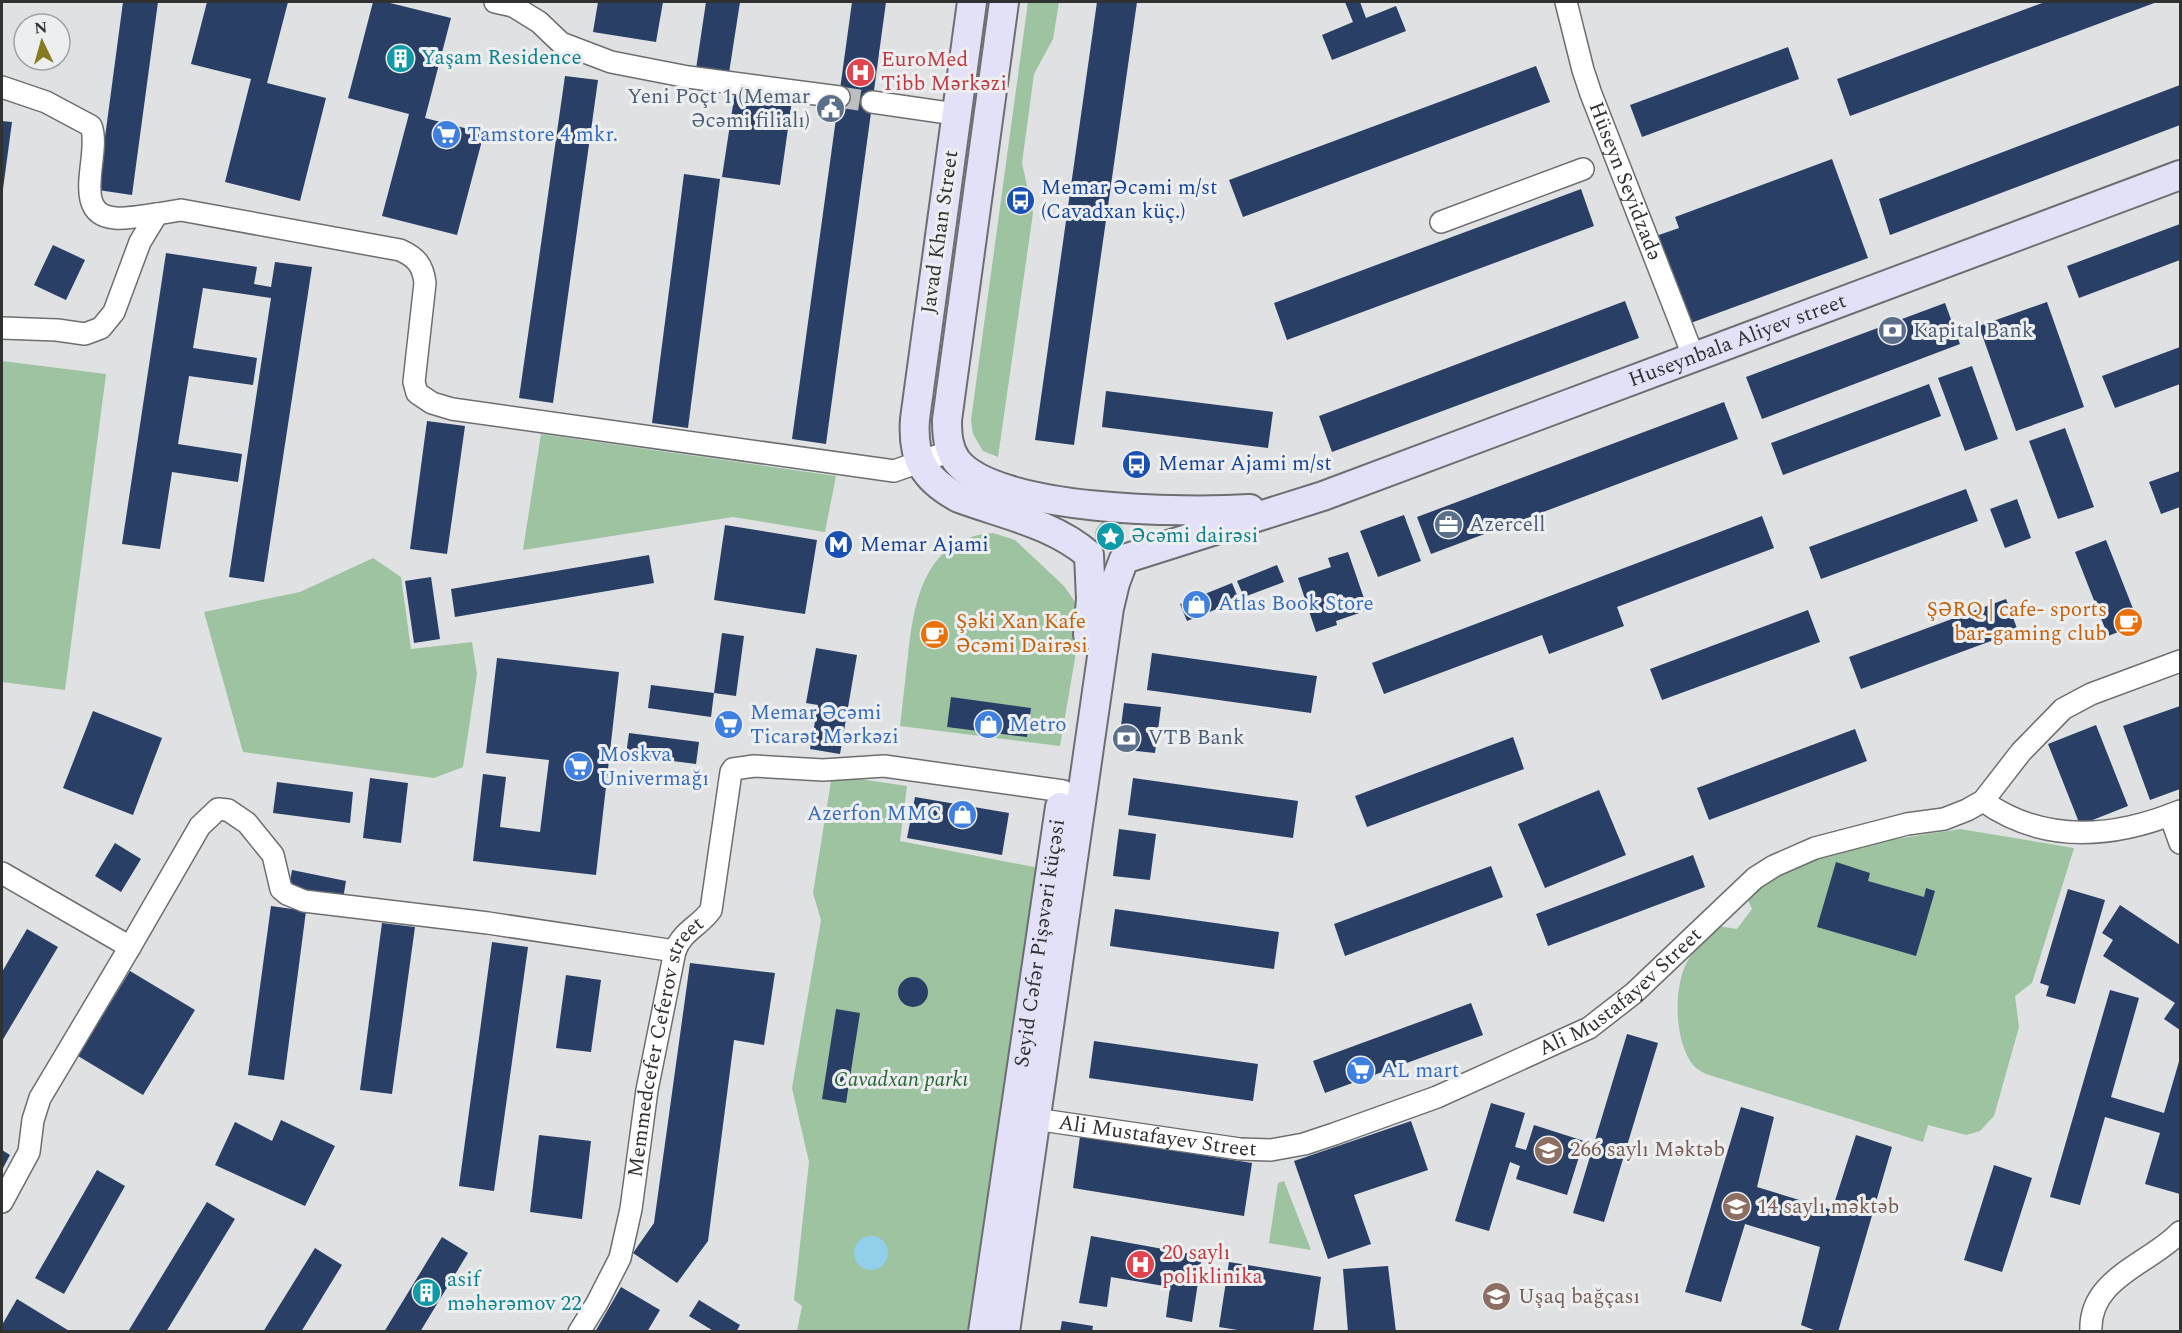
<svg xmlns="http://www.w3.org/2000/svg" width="2182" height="1333" font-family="Spectral,serif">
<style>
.green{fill:#9dc3a1}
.water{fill:#92cfea}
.building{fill:#2a3f66}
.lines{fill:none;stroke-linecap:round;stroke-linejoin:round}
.street-tunnel{stroke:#bcbebf;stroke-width:21;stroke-dasharray:21 10;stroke-linecap:butt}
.street-casing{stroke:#6d6e70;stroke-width:24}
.secondary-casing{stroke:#6d6e70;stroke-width:32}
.street{stroke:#fff;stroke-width:21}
.secondary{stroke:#e3e1f7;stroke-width:28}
.labels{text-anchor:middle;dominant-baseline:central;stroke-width:6;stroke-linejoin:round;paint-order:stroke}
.culture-label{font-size:21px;fill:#0d838f;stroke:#edeef0;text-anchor:start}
.health-label{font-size:21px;fill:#be3a42;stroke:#edeef0;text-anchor:start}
.service-label{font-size:21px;fill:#4e5e75;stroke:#edeef0;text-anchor:start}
.shop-label{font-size:21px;fill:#366cbe;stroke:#edeef0;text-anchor:start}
.street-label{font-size:21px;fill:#303131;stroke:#edeef0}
.transit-label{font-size:21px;fill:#164399;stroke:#edeef0;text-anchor:start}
.food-label{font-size:21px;fill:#c56008;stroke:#edeef0;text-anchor:end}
.park-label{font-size:21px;font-style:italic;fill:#286634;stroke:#edeef0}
.education-label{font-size:21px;fill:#785e54;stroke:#edeef0;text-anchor:start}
</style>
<rect width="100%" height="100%" fill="#dfe1e3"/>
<!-- green -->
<g class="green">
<polygon points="1028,2 1059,2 1053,39 1034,74 1022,163 1033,213 998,457 983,451 973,434 971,420"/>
<polygon points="2,361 106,374 65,690 2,682"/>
<polygon points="541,434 836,476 825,532 733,517 523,550"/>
<circle cx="1110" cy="535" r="15"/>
<path d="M 993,533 L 1015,540 L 1064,586 L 1078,606 L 1079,635 L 1060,746 L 900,726 C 903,703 905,679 908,656 C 914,600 925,538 993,533 Z"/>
<polygon points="373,558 401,577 411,649 472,642 477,674 463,767 434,778 243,752 204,612 300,592"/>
<polygon points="832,775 907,786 900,841 1039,868 973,1331 797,1331 802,1306 794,1300 809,1162 792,1088 821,920 813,893"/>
<path d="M 1960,829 L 2074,848 L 2032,983 L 2015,996 L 2019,1027 L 1994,1116 L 1980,1131 L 1966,1135 L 1928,1125 L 1923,1142 L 1706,1074 C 1702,1072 1697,1069 1694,1066 C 1674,1043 1673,988 1687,962 C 1695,948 1707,937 1718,926 L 1737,929 L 1752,909 L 1747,898 C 1761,888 1777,873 1793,866 C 1844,844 1906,838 1960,829 Z"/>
<polygon points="1284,1181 1311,1250 1269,1243 1278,1183"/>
</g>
<!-- water -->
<circle class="water" cx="871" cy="1253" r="17"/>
<!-- building -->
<g class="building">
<polygon points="123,2 158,2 132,195 98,190"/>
<polygon points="207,2 288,2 267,83 326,98 300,201 225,182 251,79 191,64"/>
<polygon points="373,2 386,2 451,18 425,118 484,133 457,235 382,216 409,114 348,98"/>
<polygon points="598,2 663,2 656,42 593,32"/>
<polygon points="706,2 740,2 729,73 696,69"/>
<polygon points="852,2 886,2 826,444 792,439"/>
<polygon points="1097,2 1137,2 1074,445 1035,440"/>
<polygon points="1345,2 1360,2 1366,18 1396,6 1406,31 1332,60 1322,35 1353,22"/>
<polygon points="2045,2 2157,2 1850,116 1837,79"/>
<polygon points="1788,47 1799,79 1642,137 1630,105"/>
<polygon points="1536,66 1550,102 1243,217 1229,180"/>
<polygon points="565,76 598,80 553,403 519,398"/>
<polygon points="2180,85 2180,125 1890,235 1879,199"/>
<polygon points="735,92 792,100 780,185 722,177"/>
<polygon points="2,121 12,122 3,189 2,188"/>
<polygon points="1832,159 1868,258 1688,324 1656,236 1679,228 1675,217"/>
<polygon points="684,174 720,179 688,428 652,423"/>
<polygon points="1581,189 1594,226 1287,340 1274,303"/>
<polygon points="2180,224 2180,260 2079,298 2067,266"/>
<polygon points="53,245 85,260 66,300 34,285"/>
<polygon points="166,253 257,267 254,284 271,287 275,262 312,267 264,582 229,577 271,298 203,288 193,348 257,358 253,385 189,376 178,444 242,454 238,482 172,472 160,549 122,544"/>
<polygon points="1625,301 1639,338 1332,452 1319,416"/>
<polygon points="2047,302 2084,407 2016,431 1979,326"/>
<polygon points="1945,303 1960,344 1762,419 1746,377"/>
<polygon points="2180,347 2180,384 2115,408 2102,376"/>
<polygon points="1972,366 1998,439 1965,451 1938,378"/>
<polygon points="1929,384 1941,416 1783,475 1771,443"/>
<polygon points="1106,391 1273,412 1268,448 1102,427"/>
<polygon points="1724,402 1738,439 1431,554 1417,517"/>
<polygon points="427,421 465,426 447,554 410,549"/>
<polygon points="2065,428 2094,507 2058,519 2029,441"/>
<polygon points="2180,471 2180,507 2161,514 2149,482"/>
<polygon points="1966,489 1978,521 1821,579 1809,547"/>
<polygon points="2017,499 2031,538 2005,548 1990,509"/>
<polygon points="1404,515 1421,561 1378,577 1360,531"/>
<polygon points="1762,516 1774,548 1617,607 1624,626 1549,654 1542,635 1384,694 1372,663"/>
<polygon points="725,525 817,540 805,614 714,600"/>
<polygon points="2106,540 2139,624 2108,636 2075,552"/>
<polygon points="1348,552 1368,610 1336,621 1337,625 1316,632 1298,578 1331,567 1328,558"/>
<polygon points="649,555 654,583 455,617 451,589"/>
<polygon points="1277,565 1284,582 1244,597 1237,581"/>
<polygon points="431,577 440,639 414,643 405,581"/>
<polygon points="1232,583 1239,600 1187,621 1180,604"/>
<polygon points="2006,599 2018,631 1861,689 1849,657"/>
<polygon points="1808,610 1820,642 1662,700 1650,669"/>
<polygon points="722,633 744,636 736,696 714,693 711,717 648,708 651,685 714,693"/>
<polygon points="816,648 857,655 840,754 810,749 818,705 806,703"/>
<polygon points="1152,653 1317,676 1311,713 1147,690"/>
<polygon points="497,658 619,672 596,875 473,861 483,774 506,777 500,827 540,832 549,760 486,753"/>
<polygon points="951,697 1031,708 1027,737 947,727"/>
<polygon points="1124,703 1161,707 1155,753 1118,749"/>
<polygon points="2180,706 2180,789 2150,800 2123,726"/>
<polygon points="93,711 162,738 133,815 63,788"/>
<polygon points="2096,725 2128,806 2080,825 2048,744"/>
<polygon points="1855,729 1867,761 1709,820 1697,788"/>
<polygon points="629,733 699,742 696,764 626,755"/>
<polygon points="1513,737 1524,769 1367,827 1355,796"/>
<polygon points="370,778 408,783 401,843 363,838"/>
<polygon points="1133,778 1298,801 1293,838 1128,815"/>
<polygon points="277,782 353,792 350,823 273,813"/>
<polygon points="1599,790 1626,855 1545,888 1518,824"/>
<polygon points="915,797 1009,813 1002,855 907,838"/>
<polygon points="1119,829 1156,834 1150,880 1113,876"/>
<polygon points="115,843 141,859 121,892 95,876"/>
<polygon points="1693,855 1705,887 1548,946 1536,914"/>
<polygon points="1836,862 1870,873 1868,881 1924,897 1926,888 1935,891 1916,956 1817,927"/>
<polygon points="1491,866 1503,897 1345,956 1334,924"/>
<polygon points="292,870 346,881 343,899 289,888"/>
<polygon points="2068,889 2105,900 2075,1004 2046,996 2049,986 2040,983"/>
<polygon points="2120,905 2180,945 2180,1030 2164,1019 2175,1003 2103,956 2113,940 2102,933"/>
<polygon points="271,906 306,911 284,1080 248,1075"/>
<polygon points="1115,909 1279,932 1274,969 1110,946"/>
<polygon points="382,923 415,927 392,1094 360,1090"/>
<polygon points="27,929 58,947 2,1041 2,972"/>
<polygon points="492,942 528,947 494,1191 459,1186"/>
<polygon points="690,963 775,973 764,1045 734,1040 708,1241 677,1283 633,1253 654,1223"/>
<polygon points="130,971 195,1010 143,1095 78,1056"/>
<polygon points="566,975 601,980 591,1052 556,1048"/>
<circle cx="913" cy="992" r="15"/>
<polygon points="2110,990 2139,998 2111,1097 2164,1113 2180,1058 2180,1194 2145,1184 2160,1133 2105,1117 2080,1205 2050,1197"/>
<polygon points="1471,1003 1483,1035 1325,1093 1313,1061"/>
<polygon points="836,1009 860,1013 846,1103 822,1099"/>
<polygon points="1627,1034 1658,1043 1604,1222 1573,1213"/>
<polygon points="1094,1041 1258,1064 1253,1101 1089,1078"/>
<polygon points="1491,1103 1525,1113 1515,1147 1526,1150 1534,1125 1584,1141 1567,1195 1516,1179 1520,1166 1510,1162 1489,1231 1455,1221"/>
<polygon points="1741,1107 1774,1117 1757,1187 1832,1210 1856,1135 1892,1147 1838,1332 1819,1332 1801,1325 1820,1247 1745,1224 1721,1302 1685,1292"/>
<polygon points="281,1120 335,1146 305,1206 215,1165 235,1122 272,1141"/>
<polygon points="1411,1121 1428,1170 1354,1195 1371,1244 1328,1259 1294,1161"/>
<polygon points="539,1135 591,1141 582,1219 530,1212"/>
<polygon points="1080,1136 1252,1163 1244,1216 1073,1188"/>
<polygon points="2,1150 10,1155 2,1170"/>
<polygon points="1994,1165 2032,1178 2002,1272 1964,1260"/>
<polygon points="97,1170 125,1186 64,1294 35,1278"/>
<polygon points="207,1202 235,1219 166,1332 131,1332 129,1330"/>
<polygon points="1091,1236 1202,1256 1192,1322 1166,1317 1170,1287 1111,1277 1107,1307 1079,1303"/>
<polygon points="442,1237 468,1253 420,1332 384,1332"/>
<polygon points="315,1248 342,1265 301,1332 263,1332"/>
<polygon points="1229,1262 1321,1277 1313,1332 1250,1332 1219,1327"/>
<polygon points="1388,1266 1396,1332 1348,1332 1343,1269"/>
<polygon points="621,1287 660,1310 647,1332 595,1332"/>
<polygon points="17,1299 71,1332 2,1332 2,1325"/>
<polygon points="699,1300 740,1325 736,1332 715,1332 689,1316"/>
<polygon points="1062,1321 1093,1326 1092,1332 1060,1332"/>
</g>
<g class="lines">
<!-- street-tunnel -->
<polyline class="street-tunnel" points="839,97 872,102"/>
<defs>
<g id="street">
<polyline points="495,2 513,6 539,22 561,43 611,62 688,77 839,97"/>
<path id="s1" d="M 1566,2 L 1583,70 L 1591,94 L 1694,358"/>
<path d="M 2,87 L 46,102 L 91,126 C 102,153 69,214 115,218 C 128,219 143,216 157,214"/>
<polyline points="872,102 955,114"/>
<polyline points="1441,222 1583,169"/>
<path d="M 2,328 L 57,330 L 85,334 L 101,328 L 114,312 L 140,242 L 157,214 L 181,210 L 400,250 C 416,257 423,265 425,283 L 414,382 L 417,393 L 432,403 L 452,409 L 894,471 L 951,451"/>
<path d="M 1983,801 C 2044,844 2114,838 2180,811"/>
<polyline points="2170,815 2180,843"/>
<polyline points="2,873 130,947 40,1098 33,1120 29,1152 2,1202"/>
<polyline points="130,947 200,826 218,809 228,810 247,823 273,855 281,889 287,894 304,901 488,923 675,951"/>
<path id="s2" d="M 1021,1117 L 1240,1149 L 1271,1150 L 1304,1144 L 1334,1134 L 1437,1097 L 1589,1028 L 1634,993 L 1755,878 L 1774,866 L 1815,848 L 1907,824 L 1944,819 L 1967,810 L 1983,801 L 2021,752 L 2063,709 L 2091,694 L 2180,661"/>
<path id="s3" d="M 579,1332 L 597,1303 L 620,1258 L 631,1209 L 647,1090 L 675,951 C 683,930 700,926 711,910 L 731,772 L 733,769 L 754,766 L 823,770 L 884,766 L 1063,791"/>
<path d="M 2091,1332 C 2088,1278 2150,1264 2180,1232"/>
</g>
<g id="secondary">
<path d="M 972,2 L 915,419 C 912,459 924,479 959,498 C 1002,514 1054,524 1089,555 L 1091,599 L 1088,634"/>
<path d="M 1004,2 L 947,420 C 947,435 948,448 956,460 C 995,512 1187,513 1250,509"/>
<path id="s4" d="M 983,1332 L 1060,807"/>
<path id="s5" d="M 1005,1332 L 1109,608 L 1115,583 L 1124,559 L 1323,496 L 2180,175"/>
</g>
</defs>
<!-- street casing -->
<use href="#street" class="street-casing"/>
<!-- secondary casing -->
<use href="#secondary" class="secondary-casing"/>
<!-- street -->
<use href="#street" class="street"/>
<!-- secondary -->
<use href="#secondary" class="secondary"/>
</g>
<!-- icons -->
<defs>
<symbol id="building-disc" viewBox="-11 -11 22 22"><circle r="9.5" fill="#0f9aa8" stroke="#edeef0"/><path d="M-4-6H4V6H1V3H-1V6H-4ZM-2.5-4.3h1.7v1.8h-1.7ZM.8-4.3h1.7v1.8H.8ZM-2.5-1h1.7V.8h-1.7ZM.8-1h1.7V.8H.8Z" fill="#fff"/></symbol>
<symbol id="hospital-disc" viewBox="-11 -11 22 22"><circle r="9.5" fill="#e0444e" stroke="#edeef0"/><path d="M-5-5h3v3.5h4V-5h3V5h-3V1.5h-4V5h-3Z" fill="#fff"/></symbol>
<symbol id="civic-disc" viewBox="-11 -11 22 22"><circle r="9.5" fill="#5c6f8a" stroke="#edeef0"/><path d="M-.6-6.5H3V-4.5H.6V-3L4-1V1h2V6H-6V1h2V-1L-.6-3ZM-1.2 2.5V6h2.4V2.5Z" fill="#fff"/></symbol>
<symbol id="supermarket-disc" viewBox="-11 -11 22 22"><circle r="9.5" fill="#3f7fe0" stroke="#edeef0"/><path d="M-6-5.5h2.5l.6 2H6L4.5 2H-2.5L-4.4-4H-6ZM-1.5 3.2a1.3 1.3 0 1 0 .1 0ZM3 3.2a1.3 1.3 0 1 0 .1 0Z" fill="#fff"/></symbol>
<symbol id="bus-disc" viewBox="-11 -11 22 22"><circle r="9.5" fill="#1a4fb4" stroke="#edeef0"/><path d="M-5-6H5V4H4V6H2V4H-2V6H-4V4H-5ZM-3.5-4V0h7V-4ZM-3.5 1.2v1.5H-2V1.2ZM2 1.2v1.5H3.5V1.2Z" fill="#fff"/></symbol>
<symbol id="bank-disc" viewBox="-11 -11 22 22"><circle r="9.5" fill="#5c6f8a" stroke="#edeef0"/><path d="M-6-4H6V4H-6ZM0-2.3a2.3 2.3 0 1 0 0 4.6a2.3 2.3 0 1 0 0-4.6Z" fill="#fff"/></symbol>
<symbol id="office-disc" viewBox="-11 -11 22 22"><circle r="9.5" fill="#5c6f8a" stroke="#edeef0"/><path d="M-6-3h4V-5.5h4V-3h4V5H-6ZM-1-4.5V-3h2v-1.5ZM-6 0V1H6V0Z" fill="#fff"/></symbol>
<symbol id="sight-disc" viewBox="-11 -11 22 22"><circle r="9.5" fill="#0f9aa8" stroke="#edeef0"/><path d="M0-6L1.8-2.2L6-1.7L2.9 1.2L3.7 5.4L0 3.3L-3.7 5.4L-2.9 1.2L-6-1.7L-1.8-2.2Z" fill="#fff"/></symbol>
<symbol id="metro-disc" viewBox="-11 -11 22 22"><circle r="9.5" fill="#1a4fb4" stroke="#edeef0"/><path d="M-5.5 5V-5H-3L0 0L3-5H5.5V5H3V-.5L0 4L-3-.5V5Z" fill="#fff"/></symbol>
<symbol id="shop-disc" viewBox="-11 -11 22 22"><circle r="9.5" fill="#3f7fe0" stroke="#edeef0"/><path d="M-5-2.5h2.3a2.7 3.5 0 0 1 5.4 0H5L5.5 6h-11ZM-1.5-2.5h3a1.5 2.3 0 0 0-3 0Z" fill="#fff"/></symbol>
<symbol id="cafe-disc" viewBox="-11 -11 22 22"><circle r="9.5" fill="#e8710a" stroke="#edeef0"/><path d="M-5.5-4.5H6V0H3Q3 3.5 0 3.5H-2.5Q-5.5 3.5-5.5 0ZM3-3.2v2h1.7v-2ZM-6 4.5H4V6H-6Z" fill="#fff"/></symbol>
<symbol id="school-disc" viewBox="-11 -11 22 22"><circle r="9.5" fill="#8d6e63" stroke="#edeef0"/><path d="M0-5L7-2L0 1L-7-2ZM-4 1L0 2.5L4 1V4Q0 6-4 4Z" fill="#fff"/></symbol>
</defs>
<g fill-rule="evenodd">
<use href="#building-disc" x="384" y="42" width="33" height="33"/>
<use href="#hospital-disc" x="844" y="56" width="33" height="33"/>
<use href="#civic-disc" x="814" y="92" width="33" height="33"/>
<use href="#supermarket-disc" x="430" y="118" width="33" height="33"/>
<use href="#bus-disc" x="1004" y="184" width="33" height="33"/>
<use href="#bank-disc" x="1876" y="314" width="33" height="33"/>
<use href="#bus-disc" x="1120" y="448" width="33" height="33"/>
<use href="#office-disc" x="1432" y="508" width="33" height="33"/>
<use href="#sight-disc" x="1094" y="520" width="33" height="33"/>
<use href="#metro-disc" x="822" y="528" width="33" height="33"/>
<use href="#shop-disc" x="1180" y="588" width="33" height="33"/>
<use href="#cafe-disc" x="2112" y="606" width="33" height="33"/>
<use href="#cafe-disc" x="918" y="618" width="33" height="33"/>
<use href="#supermarket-disc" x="712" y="708" width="33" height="33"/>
<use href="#shop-disc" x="972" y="708" width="33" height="33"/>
<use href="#bank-disc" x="1110" y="722" width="33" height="33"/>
<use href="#supermarket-disc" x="562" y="750" width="33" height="33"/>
<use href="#shop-disc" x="946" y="798" width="33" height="33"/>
<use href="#supermarket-disc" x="1344" y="1054" width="33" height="33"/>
<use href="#school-disc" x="1532" y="1134" width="33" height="33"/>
<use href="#school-disc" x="1720" y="1190" width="33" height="33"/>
<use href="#hospital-disc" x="1124" y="1248" width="33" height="33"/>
<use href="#building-disc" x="410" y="1276" width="33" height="33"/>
<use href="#school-disc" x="1480" y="1280" width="33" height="33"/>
</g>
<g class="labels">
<!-- culture labels -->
<g class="culture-label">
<text x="421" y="58">Yaşam Residence</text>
<text x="1131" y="536">Əcəmi dairəsi</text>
<text x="447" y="1280">asif<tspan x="447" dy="24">məhərəmov 22</tspan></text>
</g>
<!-- health labels -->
<g class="health-label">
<text x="881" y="60">EuroMed<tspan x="881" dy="24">Tibb Mərkəzi</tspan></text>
<text x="1162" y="1253">20 saylı<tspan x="1162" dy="24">poliklinika</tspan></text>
</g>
<!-- service labels -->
<g class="service-label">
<text x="810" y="97" text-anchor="end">Yeni Poçt 1 (Memar<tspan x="810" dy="24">Əcəmi filialı)</tspan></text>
<text x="1913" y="331">Kapital Bank</text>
<text x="1469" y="525">Azercell</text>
<text x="1148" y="738">VTB Bank</text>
</g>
<!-- shop labels -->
<g class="shop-label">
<text x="467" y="135">Tamstore 4 mkr.</text>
<text x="1218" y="604">Atlas Book Store</text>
<text x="750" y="713">Memar Əcəmi<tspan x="750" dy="24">Ticarət Mərkəzi</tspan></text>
<text x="1009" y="725">Metro</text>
<text x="599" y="755">Moskva<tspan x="599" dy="24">Univermağı</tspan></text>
<text x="942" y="814" text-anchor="end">Azerfon MMC</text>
<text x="1381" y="1071">AL mart</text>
</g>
<!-- street labels -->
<g class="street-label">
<text stroke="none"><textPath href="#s1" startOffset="189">Hüseyn Seyidzadə</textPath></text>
<text transform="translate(940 232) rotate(-82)">Javad Khan Street</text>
<text stroke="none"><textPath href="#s5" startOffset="1434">Huseynbala Aliyev street</textPath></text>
<text stroke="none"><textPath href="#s4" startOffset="393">Seyid Cəfər Pişəvəri küçəsi</textPath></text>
<text stroke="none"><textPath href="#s2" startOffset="640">Ali Mustafayev Street</textPath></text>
<text stroke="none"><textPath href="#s3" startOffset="302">Memmedcefer Cefеrov street</textPath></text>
<text stroke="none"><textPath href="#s2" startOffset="138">Ali Mustafayev Street</textPath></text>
</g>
<!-- transit labels -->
<g class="transit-label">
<text x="1041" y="188">Memar Əcəmi m/st<tspan x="1041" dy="24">(Cavadxan küç.)</tspan></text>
<text x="1158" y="464">Memar Ajami m/st</text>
<text x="860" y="545">Memar Ajami</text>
</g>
<!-- food labels -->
<g class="food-label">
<text x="2107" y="610">ŞƏRQ | cafe- sports<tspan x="2107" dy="24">bar-gaming club</tspan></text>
<text x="956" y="622" text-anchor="start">Şəki Xan Kafe<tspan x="956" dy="24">Əcəmi Dairəsi</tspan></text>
</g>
<!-- park labels -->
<g class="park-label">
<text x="901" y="1080">Cavadxan parkı</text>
</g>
<!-- education labels -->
<g class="education-label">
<text x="1570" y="1150">266 saylı Məktəb</text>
<text x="1757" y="1207">14 saylı məktəb</text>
<text x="1518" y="1297">Uşaq bağçası</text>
</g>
</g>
<!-- border -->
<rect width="2182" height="1333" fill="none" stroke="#303131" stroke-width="6"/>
<!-- north arrow -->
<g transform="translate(42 42) rotate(355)"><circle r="28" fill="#edeef0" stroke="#a1a2a4" stroke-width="1.5"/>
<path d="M0-4.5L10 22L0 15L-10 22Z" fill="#877b20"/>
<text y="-9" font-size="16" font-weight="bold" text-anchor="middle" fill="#303131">N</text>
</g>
</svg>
